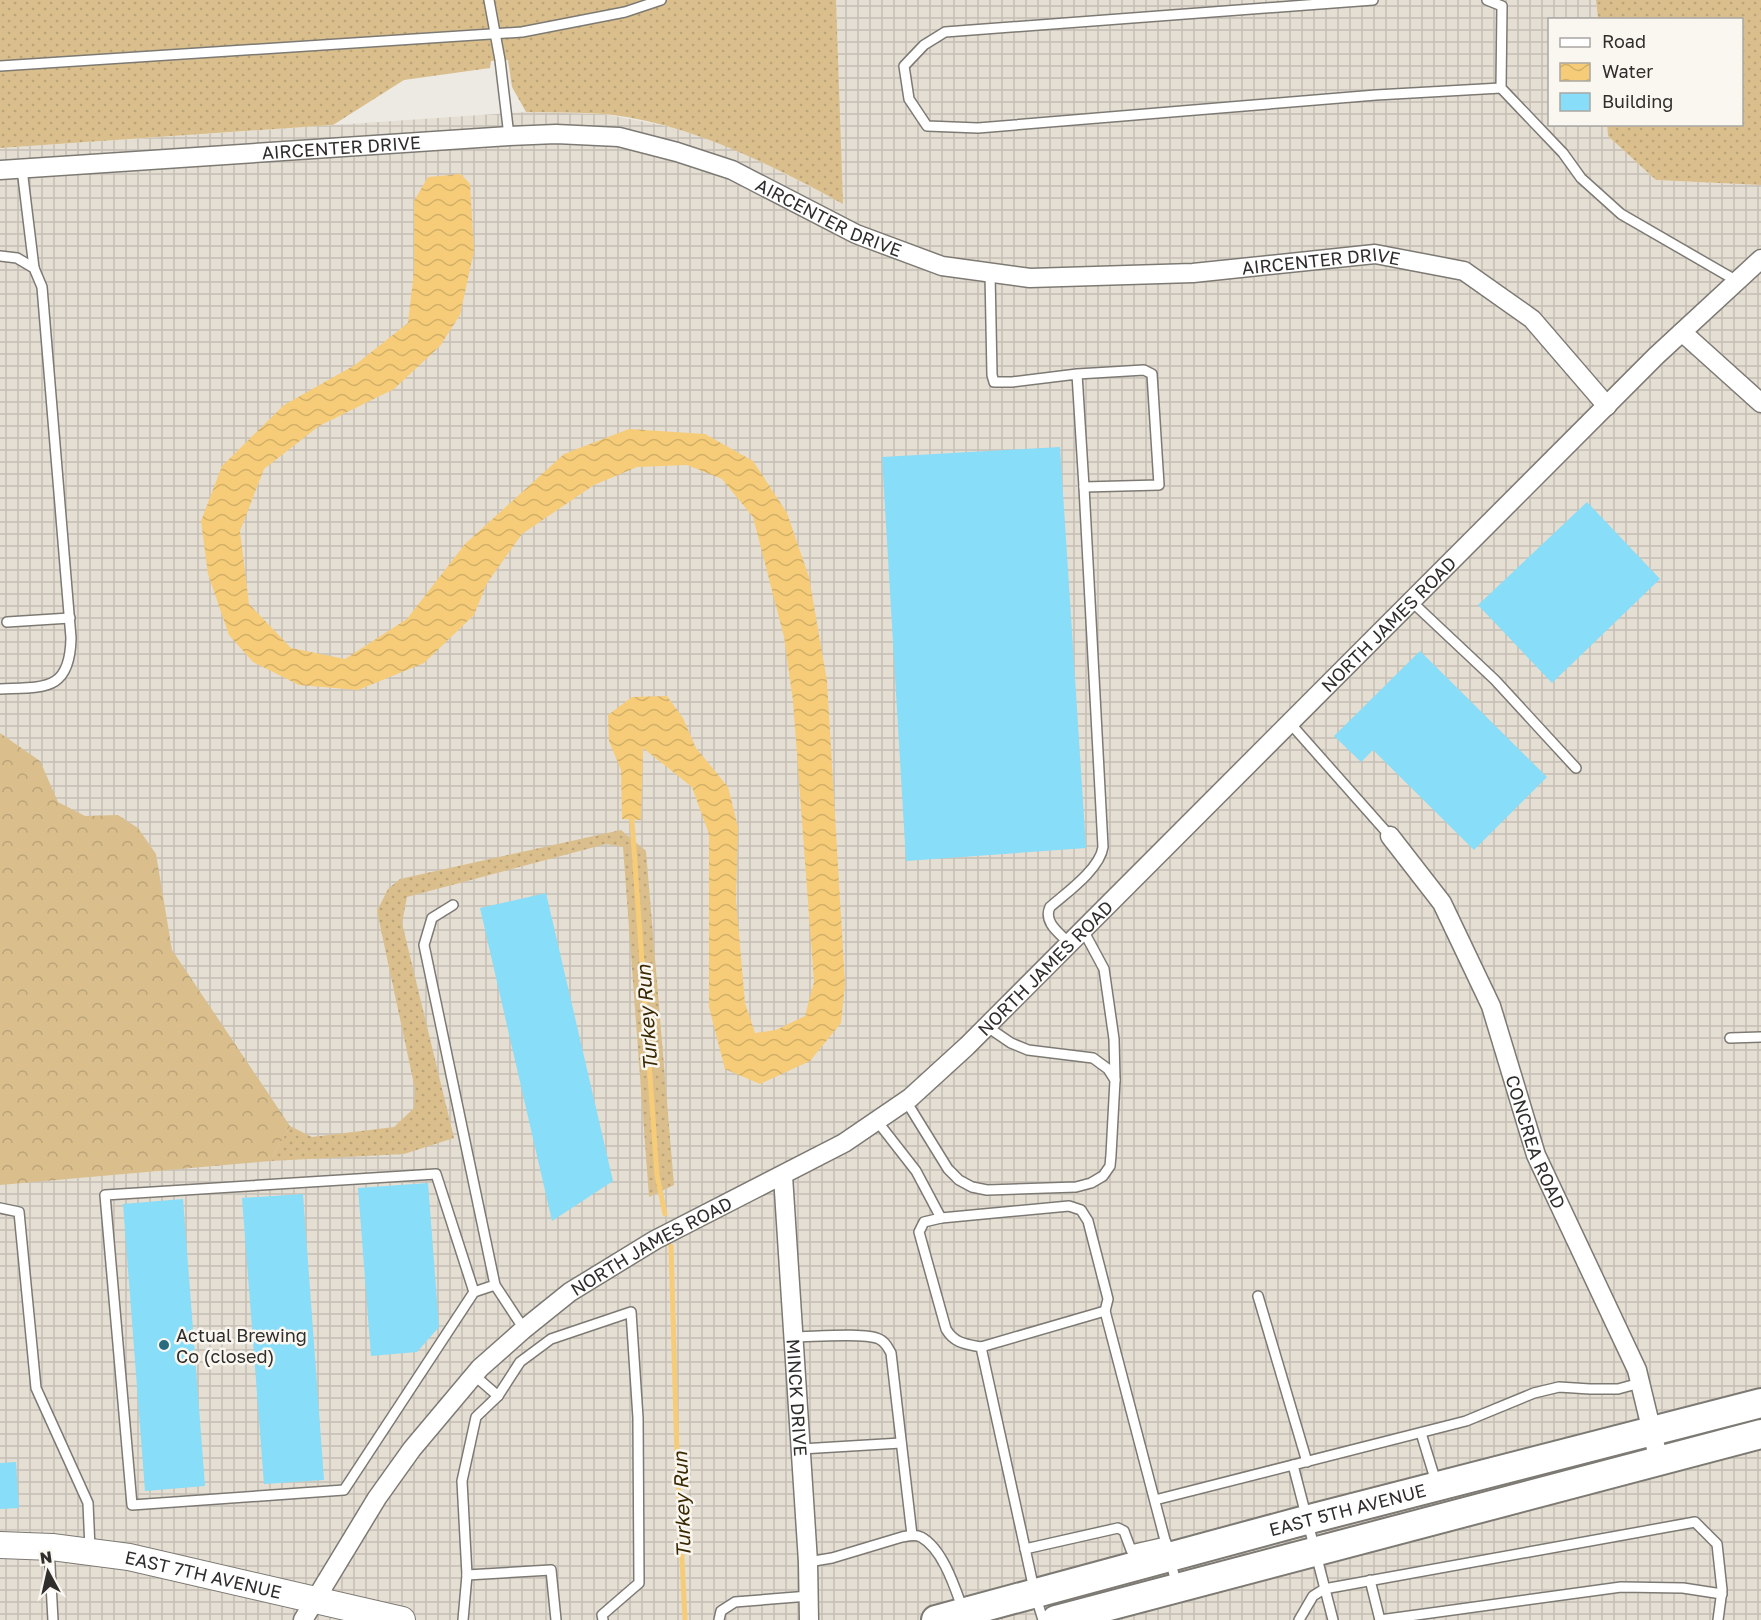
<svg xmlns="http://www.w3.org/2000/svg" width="1761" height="1620" font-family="'Golos Text',sans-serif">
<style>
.industrial{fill:url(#industrial-grid)}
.grass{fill:url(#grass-dots)}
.forest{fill:url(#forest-crowns)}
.water{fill:url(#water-waves)}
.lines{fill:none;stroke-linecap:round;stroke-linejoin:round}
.stream{stroke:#f6cc78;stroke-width:5}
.building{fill:#88ddf8}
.lane-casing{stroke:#7d7a74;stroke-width:12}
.street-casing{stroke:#7d7a74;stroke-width:21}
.secondary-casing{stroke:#7d7a74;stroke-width:28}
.primary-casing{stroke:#7d7a74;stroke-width:32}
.lane{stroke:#fff;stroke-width:9}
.street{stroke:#fff;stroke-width:18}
.secondary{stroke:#fff;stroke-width:26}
.primary{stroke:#fff;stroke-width:28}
.poi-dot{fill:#296b7e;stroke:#faf7f1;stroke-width:2}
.labels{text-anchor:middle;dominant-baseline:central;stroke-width:5;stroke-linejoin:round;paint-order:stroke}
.street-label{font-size:18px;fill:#2f2e2c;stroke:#faf7f1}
.poi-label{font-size:18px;fill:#2f2e2c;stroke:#faf7f1;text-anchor:start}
.water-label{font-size:20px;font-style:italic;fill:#3a2903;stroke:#faf7f1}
</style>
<defs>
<pattern id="industrial-grid" width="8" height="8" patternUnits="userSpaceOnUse" patternTransform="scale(1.5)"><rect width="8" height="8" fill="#e5ded3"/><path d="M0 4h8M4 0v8" fill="none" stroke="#c5bfb5"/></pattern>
<pattern id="grass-dots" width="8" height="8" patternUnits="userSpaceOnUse" patternTransform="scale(1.5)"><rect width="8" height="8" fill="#dabf8c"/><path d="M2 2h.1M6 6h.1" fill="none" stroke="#bba479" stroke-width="1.8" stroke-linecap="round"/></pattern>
<pattern id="forest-crowns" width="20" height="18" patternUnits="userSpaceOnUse" patternTransform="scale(1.5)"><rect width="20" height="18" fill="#dabf8c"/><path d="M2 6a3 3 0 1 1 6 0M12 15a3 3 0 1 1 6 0" fill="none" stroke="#bba479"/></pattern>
<pattern id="water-waves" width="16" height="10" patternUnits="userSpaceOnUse" patternTransform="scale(1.5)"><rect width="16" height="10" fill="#f6cc78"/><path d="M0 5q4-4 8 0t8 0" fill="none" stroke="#d3b068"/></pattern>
</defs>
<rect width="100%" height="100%" fill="#edeae4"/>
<!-- industrial -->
<polygon class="industrial" points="836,0 1596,0 1598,19 1550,20 1550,124 1607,125 1608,136 1656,180 1761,185 1761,1620 0,1620 0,148 526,112 604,114 671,127 730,146 842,203"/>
<!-- grass -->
<g class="grass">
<path d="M 0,0 L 836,0 L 843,204 C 767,163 690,123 604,114 C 578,112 551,113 526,112 L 512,87 L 508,60 L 491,61 L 490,68 L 404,80 L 333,125 L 0,148 Z"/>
<polygon points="1596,0 1761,0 1761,185 1656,180 1608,136 1607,125 1742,124 1742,20 1598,19"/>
<polygon points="621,830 646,851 674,1185 649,1197 623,847 606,844 407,897 402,923 454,1138 404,1154 270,1161 290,1126 312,1137 394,1127 414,1108 415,1089 377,911 388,889 400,879"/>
</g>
<!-- forest -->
<polygon class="forest" points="0,733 40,761 58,802 85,816 118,815 138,828 156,854 172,950 290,1126 270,1161 0,1185"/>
<!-- water -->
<polygon class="water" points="461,174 470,184 474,251 460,315 440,346 394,389 319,426 264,469 240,531 249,604 291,648 345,659 407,619 465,544 564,454 629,429 705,434 753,461 787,513 809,577 827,681 845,984 841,1023 810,1061 760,1084 725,1069 709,1007 709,834 692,787 643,748 641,820 622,819 621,770 609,741 608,715 632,697 667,696 683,718 696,748 728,787 738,827 736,900 745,1003 755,1033 776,1030 805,1016 814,982 793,701 784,637 753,517 722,479 687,465 637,467 594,485 522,534 487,583 474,615 424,663 358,690 299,685 253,662 229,635 208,574 201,521 222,466 284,405 355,365 408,323 414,271 414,201 428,177"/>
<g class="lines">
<!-- stream -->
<g class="stream">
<polyline points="632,821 657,1175 665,1214"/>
<polyline points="671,1246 677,1456 685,1620"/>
</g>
</g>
<!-- building -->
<g class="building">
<polygon points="1060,447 1086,848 906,861 882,457"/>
<polygon points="1587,502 1660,579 1552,683 1478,605"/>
<polygon points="1420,651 1547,777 1474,850 1373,750 1361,762 1334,736"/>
<polygon points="546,893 613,1181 552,1221 480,908"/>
<polygon points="428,1183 439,1327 417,1352 371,1356 358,1188"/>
<polygon points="303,1194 324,1480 264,1484 242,1198"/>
<polygon points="183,1199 205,1486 145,1491 123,1204"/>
<polygon points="16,1462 19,1508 0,1509 0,1463"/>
</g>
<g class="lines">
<defs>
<g id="lane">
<polyline points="489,0 500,60 509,136"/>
<polyline points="1373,0 945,32 924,45 904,66 909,99 927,126 978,128 1376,95 1501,88"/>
<polyline points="1487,0 1502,6 1501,88 1563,153 1581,178 1621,214 1737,281"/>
<polyline points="0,66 522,32 625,12 661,0"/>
<polyline points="22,169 34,268"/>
<path d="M 0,256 L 17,258 L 34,268 L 42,287 L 71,638 C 70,692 44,687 0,689"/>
<polyline points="990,273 992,375 994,382 1012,382 1077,374 1084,487 1159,485 1152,374 1144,370 1077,374"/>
<polyline points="1411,601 1495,680 1576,768"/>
<polyline points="7,622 70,618"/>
<polyline points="1289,722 1390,836"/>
<polyline points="453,905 432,918 424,945 495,1285 524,1329"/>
<polyline points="1083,930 1104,969 1114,1039 1115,1080"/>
<path d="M 1069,943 C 1059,933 1043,922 1050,907 C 1066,893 1100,869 1103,847 L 1084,487"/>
<polyline points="1730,1038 1761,1037"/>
<polyline points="906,1101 948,1169 959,1180 972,1187 987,1190 1076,1187 1091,1183 1103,1176 1110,1166 1111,1155 1115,1080 1108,1069 1093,1058 1028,1050 1011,1043 986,1026"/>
<path d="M 877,1121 L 916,1171 L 941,1218 L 924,1222 L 919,1232 L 946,1329 C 954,1343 965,1344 981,1347 L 1035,1594 L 1043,1620"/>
<polygon points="436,1174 474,1292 344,1490 132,1505 105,1195"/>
<polyline points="0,1208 19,1212 36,1388 88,1503 90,1549"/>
<polyline points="941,1218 1069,1206 1081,1210 1088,1221 1108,1299 1105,1311 981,1347"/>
<polyline points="474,1292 495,1285"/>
<polyline points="1258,1296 1307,1462"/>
<polyline points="1105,1311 1177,1586"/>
<path d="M 794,1337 C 813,1337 865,1332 879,1339 C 886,1342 888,1348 891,1353 L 912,1535"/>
<polyline points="474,1375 498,1396"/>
<polyline points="1421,1433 1436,1482"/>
<polyline points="801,1449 901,1443"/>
<polyline points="1293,1465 1333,1620"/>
<polyline points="1155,1500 1466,1421 1534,1393 1559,1387 1590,1389 1618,1389 1640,1383"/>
<polyline points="49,1548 53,1620"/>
<polyline points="1025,1549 1118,1528 1124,1531 1131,1550 1166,1542"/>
<path d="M 808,1562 L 832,1558 L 902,1537 C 908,1536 915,1534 921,1537 C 943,1549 955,1588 963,1610"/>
<polyline points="467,1575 551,1570 556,1620"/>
<polyline points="1370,1580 1380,1620"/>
<polyline points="463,1620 467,1575 462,1481 476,1417 498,1396 520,1362 551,1339 631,1312 638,1418 639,1583 602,1615 603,1620"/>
<polyline points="719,1620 721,1611 735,1602 809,1596"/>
<polyline points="1299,1620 1313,1596 1324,1589 1695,1522 1717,1544 1722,1590 1718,1620"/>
<polyline points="1380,1620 1621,1587 1683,1588 1722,1594"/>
</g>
<g id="street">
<path id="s1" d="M 0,170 L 509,136 L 556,134 L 619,137 L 677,152 L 732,170 L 856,234 L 942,266 L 1030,278 L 1193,273 L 1375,254 L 1464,271 L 1532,319 L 1607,406"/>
<polyline points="1682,332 1761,403"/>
<path id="s2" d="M 1390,836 L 1442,903 L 1491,1006 L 1536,1155 L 1637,1370 L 1659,1461"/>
<path id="s3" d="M 783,1176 L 808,1562 L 809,1620"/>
<path id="s4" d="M 303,1620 L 377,1498 L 412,1449 L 480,1368 L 524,1329 L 570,1292 L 655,1240 L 844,1143 L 910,1098 L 967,1046 L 1656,356 L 1761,259"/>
</g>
<g id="secondary">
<path id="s5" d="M 0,1545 L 52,1547 L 129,1557 L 402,1620"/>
</g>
<g id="primary">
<path id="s6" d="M 936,1620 L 1306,1520 L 1761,1403"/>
<polyline points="1056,1620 1761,1434"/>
</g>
</defs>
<!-- lane casing -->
<use href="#lane" class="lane-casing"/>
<!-- street casing -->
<use href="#street" class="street-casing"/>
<!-- secondary casing -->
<use href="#secondary" class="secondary-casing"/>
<!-- primary casing -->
<use href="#primary" class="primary-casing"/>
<!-- lane -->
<use href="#lane" class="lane"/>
<!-- street -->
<use href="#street" class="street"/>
<!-- secondary -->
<use href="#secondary" class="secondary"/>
<!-- primary -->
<use href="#primary" class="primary"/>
</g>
<!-- markers -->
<circle class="poi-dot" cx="164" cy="1345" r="6"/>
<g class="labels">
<!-- street labels -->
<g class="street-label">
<text stroke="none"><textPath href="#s1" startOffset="342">AIRCENTER DRIVE</textPath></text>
<text stroke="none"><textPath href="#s1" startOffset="846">AIRCENTER DRIVE</textPath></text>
<text stroke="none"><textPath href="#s1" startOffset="1350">AIRCENTER DRIVE</textPath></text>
<text stroke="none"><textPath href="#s4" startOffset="1492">NORTH JAMES ROAD</textPath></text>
<text stroke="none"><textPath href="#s4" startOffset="1006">NORTH JAMES ROAD</textPath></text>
<text stroke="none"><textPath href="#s2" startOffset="342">CONCREA ROAD</textPath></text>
<text stroke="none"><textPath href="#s4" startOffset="520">NORTH JAMES ROAD</textPath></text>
<text stroke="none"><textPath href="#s3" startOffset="222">MINCK DRIVE</textPath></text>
<text stroke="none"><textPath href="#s6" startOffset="426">EAST 5TH AVENUE</textPath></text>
<text stroke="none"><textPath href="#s5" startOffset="206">EAST 7TH AVENUE</textPath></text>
</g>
<!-- poi labels -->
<g class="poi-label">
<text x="176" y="1335">Actual Brewing<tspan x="176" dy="21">Co (closed)</tspan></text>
</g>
<!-- water labels -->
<g class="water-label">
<text transform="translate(646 1018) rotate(-94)">Turkey Run</text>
<text transform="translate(681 1505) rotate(-92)">Turkey Run</text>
</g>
</g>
<!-- legend -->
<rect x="1548" y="18" width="195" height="108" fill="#faf7f1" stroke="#a9a7a2" stroke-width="1.5"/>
<rect x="1560" y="38" width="30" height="9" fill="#ffffff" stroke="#a9a7a2" stroke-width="1.5"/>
<text x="1602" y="48" font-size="18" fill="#2f2e2c">Road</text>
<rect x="1560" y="63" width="30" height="18" fill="url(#water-waves)" stroke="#a9a7a2" stroke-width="1.5"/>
<text x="1602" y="78" font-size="18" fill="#2f2e2c">Water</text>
<rect x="1560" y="93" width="30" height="18" fill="#88ddf8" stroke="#a9a7a2" stroke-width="1.5"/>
<text x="1602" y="108" font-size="18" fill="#2f2e2c">Building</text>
<!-- north arrow -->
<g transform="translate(48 1572) rotate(352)" stroke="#faf7f1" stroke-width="4.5" paint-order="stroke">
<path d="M0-4.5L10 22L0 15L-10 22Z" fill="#2f2e2c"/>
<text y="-9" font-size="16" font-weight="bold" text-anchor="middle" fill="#2f2e2c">N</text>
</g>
</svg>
